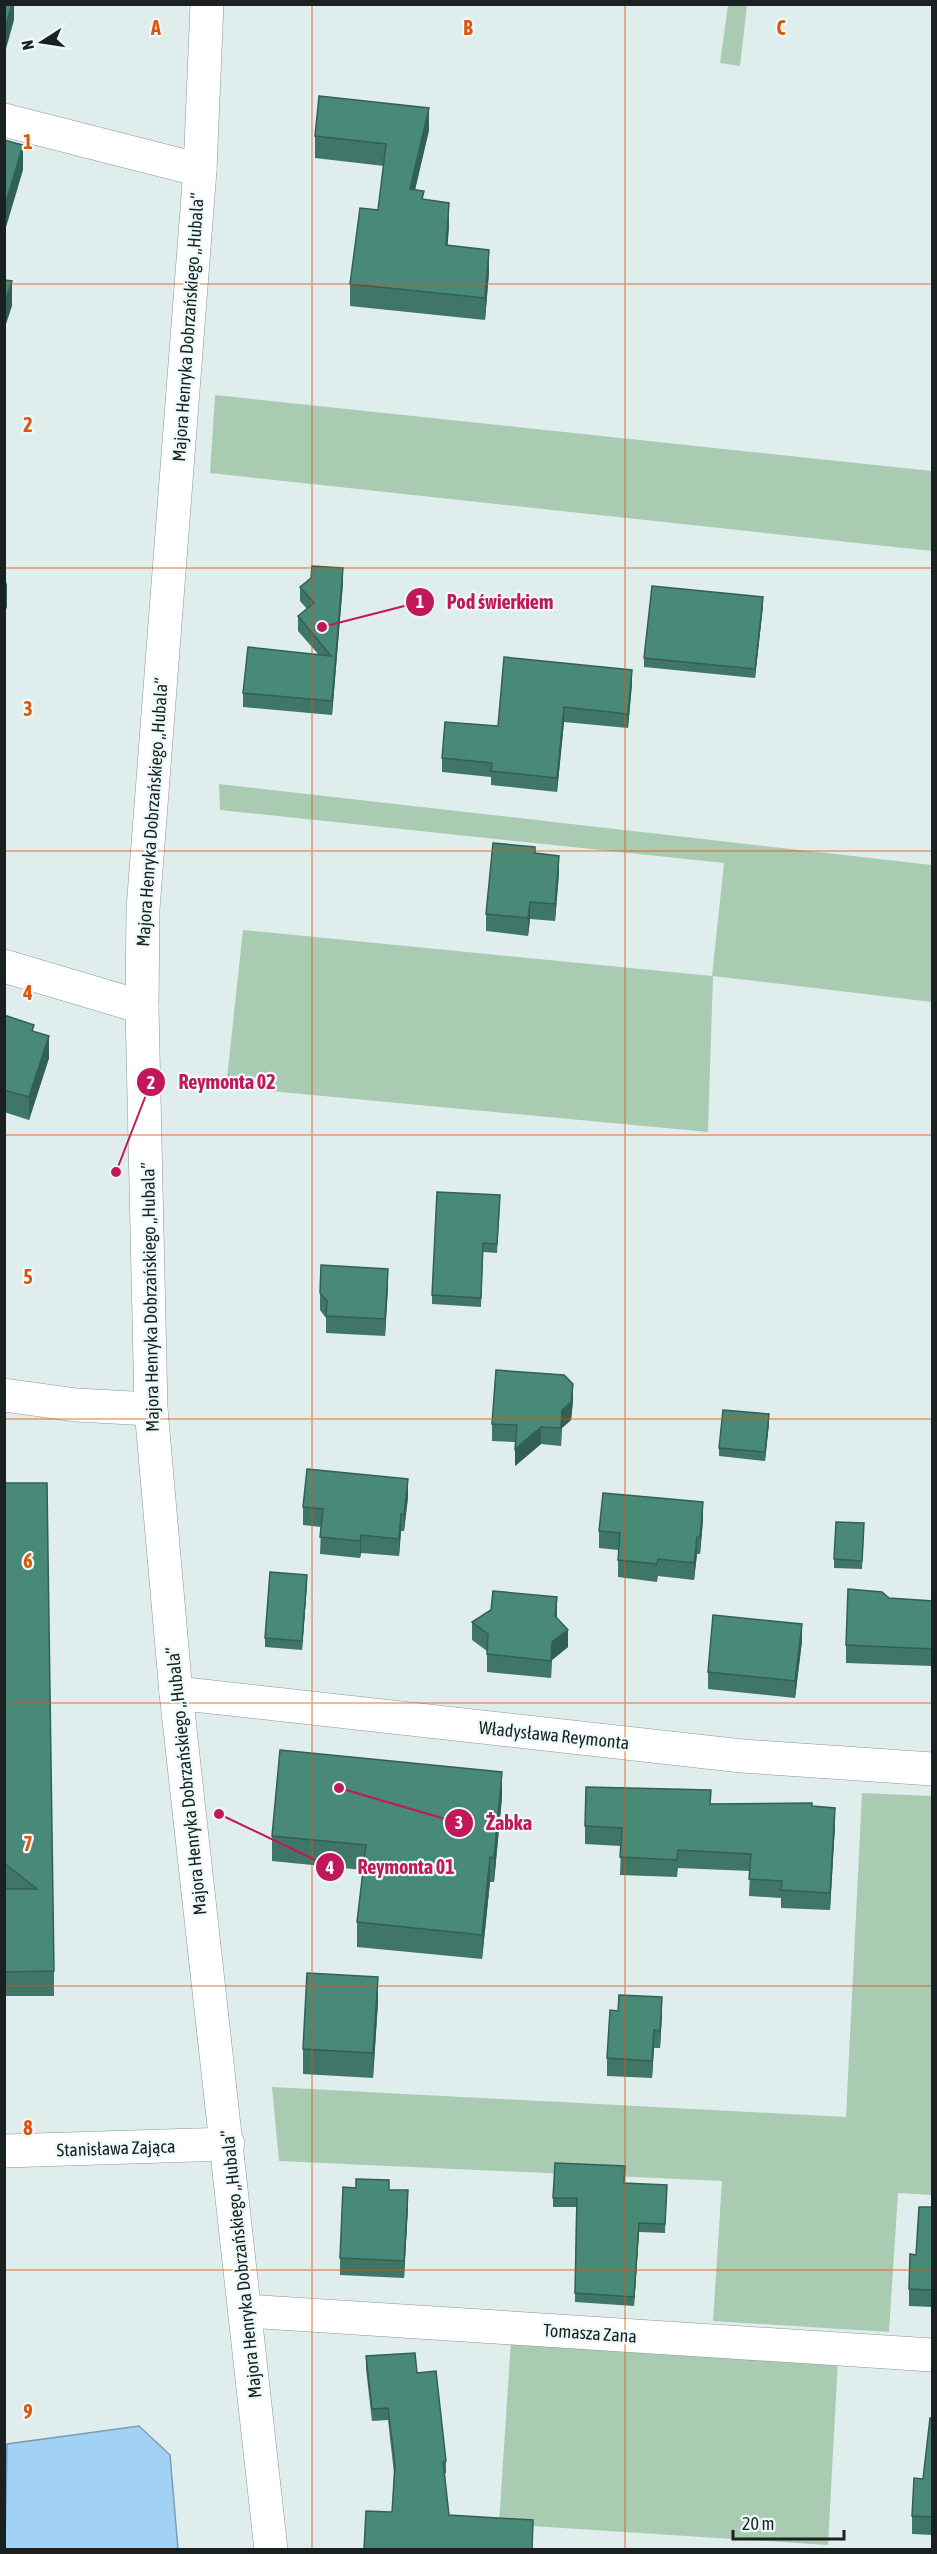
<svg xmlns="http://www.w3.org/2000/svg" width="937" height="2554" font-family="'Asap Condensed',sans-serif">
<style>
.green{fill:#a9cbb2}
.water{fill:#a1d2f5;stroke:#799db5;stroke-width:1.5}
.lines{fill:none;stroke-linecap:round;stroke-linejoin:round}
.street-casing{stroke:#8b9797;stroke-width:34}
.secondary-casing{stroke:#8b9797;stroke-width:34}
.street{stroke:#fff;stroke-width:33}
.secondary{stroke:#fff;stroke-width:33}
.wall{fill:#3f7667}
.shaded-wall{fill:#336054}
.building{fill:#498978;stroke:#336054;stroke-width:1.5}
.grid{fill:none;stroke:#de560d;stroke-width:1.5;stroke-opacity:0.55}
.labels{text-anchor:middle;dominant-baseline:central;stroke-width:4.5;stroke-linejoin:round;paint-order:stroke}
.street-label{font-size:18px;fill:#1b2020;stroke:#edfafa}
.grid-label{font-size:20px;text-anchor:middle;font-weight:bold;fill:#de560d;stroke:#edfafa;stroke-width:4.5;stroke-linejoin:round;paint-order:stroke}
.leader{fill:none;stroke:#c2185b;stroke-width:2}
.callout-dot{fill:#c2185b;stroke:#edfafa;stroke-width:2}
.mark-label{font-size:18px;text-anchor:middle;font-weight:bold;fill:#fff}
.callout-label{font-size:20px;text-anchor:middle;font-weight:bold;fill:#c2185b;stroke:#edfafa;stroke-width:4.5;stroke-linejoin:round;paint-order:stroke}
</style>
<rect width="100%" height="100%" fill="#e0eded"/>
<!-- green -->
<g class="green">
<polygon points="728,5 747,5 740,66 720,63"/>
<polygon points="215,395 932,471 932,551 210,473"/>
<polygon points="219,784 932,865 932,1002 713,976 708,1132 226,1087 243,930 712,976 724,863 220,810"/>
<polygon points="862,1793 932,1796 932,2195 898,2193 889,2332 713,2321 722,2181 279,2161 272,2087 846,2117"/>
<polygon points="511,2339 838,2360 828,2545 499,2524"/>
</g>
<!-- water -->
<polygon class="water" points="139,2426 170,2455 178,2549 5,2549 7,2444"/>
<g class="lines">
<defs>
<g id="street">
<polyline points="4,120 200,170"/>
<polyline points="4,966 142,1007"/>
<polyline points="4,1395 76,1405 151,1409"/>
<polyline points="176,1693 742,1756 932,1769"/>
<polyline points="4,2151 228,2144"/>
<polyline points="247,2311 932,2355"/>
</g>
<polyline id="secondary" points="207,4 200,170 143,909 142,1007 151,1409 176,1693 271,2550"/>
</defs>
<!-- street casing -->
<use href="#street" class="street-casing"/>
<!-- secondary casing -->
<use href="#secondary" class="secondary-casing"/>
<!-- street -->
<use href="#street" class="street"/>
<!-- secondary -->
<use href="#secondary" class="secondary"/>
</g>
<!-- wall -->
<g class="wall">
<polygon points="429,130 415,190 449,226 447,246 489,272 485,320 350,306 350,284 378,210 384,166 315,158 315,136"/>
<polygon points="343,583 332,715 243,707 243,693 318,654 298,631 298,616 307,609 300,601 300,587"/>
<polygon points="763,606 755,678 644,667 644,658"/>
<polygon points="632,684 628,728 564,722 557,792 491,785 491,777 442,772 442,758 498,726"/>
<polygon points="535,853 559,873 555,921 530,919 528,936 486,931 486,914"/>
<polygon points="4,1015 34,1032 49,1058 29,1120 4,1112"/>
<polygon points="500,1204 497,1253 483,1252 481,1307 432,1304 432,1295"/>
<polygon points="388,1287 385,1336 326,1333 326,1318 320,1310 320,1293"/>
<polygon points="573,1401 571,1420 562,1428 561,1446 541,1444 515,1466 515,1442 492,1441 492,1424"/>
<polygon points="769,1423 765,1461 719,1456 719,1448"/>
<polygon points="4,1483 54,1971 54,1996 4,1996 4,1889 6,1889 4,1887"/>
<polygon points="408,1497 404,1531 401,1531 399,1556 361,1553 360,1558 320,1554 321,1527 303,1525 303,1507"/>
<polygon points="703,1520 700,1554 697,1554 694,1580 658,1576 657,1582 618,1577 618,1550 599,1548 599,1531"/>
<polygon points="864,1532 862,1569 834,1568 834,1559"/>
<polygon points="307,1584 302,1650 265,1647 265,1638"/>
<polygon points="889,1598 933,1601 933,1666 846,1663 846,1645"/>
<polygon points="557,1614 557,1618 568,1647 552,1660 551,1678 487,1672 487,1651 472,1640 472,1622"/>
<polygon points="802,1641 795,1698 708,1689 708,1672"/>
<polygon points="502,1797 494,1882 490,1882 482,1959 357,1947 357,1922 363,1870 272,1861 272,1836"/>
<polygon points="711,1804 812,1806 835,1825 830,1910 781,1908 781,1898 749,1896 750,1871 678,1868 677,1877 620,1875 621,1846 585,1844 585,1826"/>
<polygon points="378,2002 373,2078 303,2074 303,2049"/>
<polygon points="662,2014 660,2048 654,2048 652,2078 607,2076 607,2058"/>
<polygon points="624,2183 667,2185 665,2233 639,2232 634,2306 575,2302 576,2207 553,2207 553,2198"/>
<polygon points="389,2190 408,2207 404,2278 340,2275 340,2258"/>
<polygon points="933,2207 933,2307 909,2306 909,2289 916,2255"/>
<polygon points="366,2356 417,2373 446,2461 446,2473 445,2474 449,2515 533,2532 532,2550 364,2550 392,2512 394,2473 388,2420 372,2421 366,2369"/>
<polygon points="933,2419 933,2535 912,2534 912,2516 923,2479"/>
</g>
<!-- shaded-wall -->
<g class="shaded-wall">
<polygon points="12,4 14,4 14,20 4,56 4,32"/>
<polygon points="429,108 429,130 410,211 410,189"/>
<polygon points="23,145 23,170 4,234 4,209"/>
<polygon points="449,203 449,226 446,268 446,245"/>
<polygon points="489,250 489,272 485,320 485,298"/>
<polygon points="12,281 12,306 4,330 4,305"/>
<polygon points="343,568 343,583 332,715 332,701"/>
<polygon points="7,582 7,607 4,614 4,589"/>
<polygon points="763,597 763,606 755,678 755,669"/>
<polygon points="632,670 632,684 628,728 628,714"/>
<polygon points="564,707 564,722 557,792 557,778"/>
<polygon points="559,856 559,873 555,921 555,904"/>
<polygon points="530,902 530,919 528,936 528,918"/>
<polygon points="49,1036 49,1058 29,1120 29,1097"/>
<polygon points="388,1269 388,1287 385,1336 385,1319"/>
<polygon points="573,1384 573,1401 571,1420 562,1428 561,1446 562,1410"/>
<polygon points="769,1414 769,1423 765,1461 765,1452"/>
<polygon points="541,1427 541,1444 515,1466 515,1449"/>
<polygon points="408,1479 408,1497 404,1531 404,1514"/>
<polygon points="703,1502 703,1520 700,1554 700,1537"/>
<polygon points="401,1514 401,1531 399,1556 399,1539"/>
<polygon points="361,1535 361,1553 360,1558 360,1541"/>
<polygon points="697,1537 697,1554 694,1580 694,1563"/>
<polygon points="307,1575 307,1584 302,1650 302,1641"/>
<polygon points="557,1597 557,1614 555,1633 555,1616"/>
<polygon points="802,1624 802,1641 795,1698 795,1681"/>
<polygon points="568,1630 568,1647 552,1660 551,1678 552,1642"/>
<polygon points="502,1772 502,1797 494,1882 494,1858"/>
<polygon points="835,1808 835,1825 830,1910 830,1893"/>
<polygon points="490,1857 490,1882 482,1959 482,1935"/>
<polygon points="378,1977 378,2002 373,2078 373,2053"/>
<polygon points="662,1997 662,2014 660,2048 660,2031"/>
<polygon points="654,2030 654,2048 652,2078 652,2061"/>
<polygon points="408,2190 408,2207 404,2278 404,2261"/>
<polygon points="639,2223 639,2232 634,2306 634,2297"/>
</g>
<!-- building -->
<g class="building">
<polygon points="4,4 12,4 4,32"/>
<polygon points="319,96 429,108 410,189 424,191 422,199 449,203 446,245 489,250 485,298 350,284 360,208 378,210 386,144 315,136"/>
<polygon points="4,140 23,145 4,209"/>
<polygon points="4,280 12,281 4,305"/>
<polygon points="312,566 343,568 332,701 243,693 248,647 331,656 298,616 314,603 300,587 311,578"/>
<polygon points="652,586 763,597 755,669 644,658"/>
<polygon points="504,657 632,670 628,714 564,707 557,778 491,771 492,763 442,758 445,722 498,726"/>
<polygon points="493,843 535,847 535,853 559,856 555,904 530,902 528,918 486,914"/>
<polygon points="4,1015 34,1025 32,1031 49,1036 29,1097 4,1090"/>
<polygon points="437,1192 500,1195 497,1244 483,1243 481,1298 432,1295"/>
<polygon points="321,1265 388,1269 385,1319 326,1316 327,1301 320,1293"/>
<polygon points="496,1370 564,1375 573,1384 571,1402 562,1410 561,1428 541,1427 515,1449 517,1425 492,1424"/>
<polygon points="723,1410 769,1414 765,1452 719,1448"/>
<polygon points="307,1469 408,1479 404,1514 401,1514 399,1539 361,1535 360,1541 320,1537 323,1509 303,1507"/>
<polygon points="4,1483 47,1483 54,1971 4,1972 4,1889 37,1889 4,1863"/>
<polygon points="603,1493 703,1502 700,1537 697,1537 694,1563 658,1559 657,1564 618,1560 620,1533 599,1531"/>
<polygon points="836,1522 864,1523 862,1561 834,1559"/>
<polygon points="270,1572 307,1575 302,1641 265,1638"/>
<polygon points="848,1589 882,1592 889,1598 933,1601 933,1649 846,1645"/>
<polygon points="493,1591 557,1597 555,1616 568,1630 552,1642 551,1661 487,1654 488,1634 472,1622 491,1610"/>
<polygon points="713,1615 802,1624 795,1681 708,1672"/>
<polygon points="280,1750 502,1772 494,1858 490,1857 482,1935 357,1922 366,1845 272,1836"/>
<polygon points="586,1787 711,1790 710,1804 812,1803 812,1806 835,1808 830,1893 781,1890 782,1881 749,1879 751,1854 678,1850 677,1860 620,1857 622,1828 585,1826"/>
<polygon points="307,1973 378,1977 373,2053 303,2049"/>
<polygon points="619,1995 662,1997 660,2031 654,2030 652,2061 607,2058 610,2010 618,2011"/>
<polygon points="555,2163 625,2166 624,2183 667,2185 665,2224 639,2223 634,2297 575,2293 577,2198 553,2198"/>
<polygon points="356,2179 389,2180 389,2190 408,2190 404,2261 340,2258 343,2187 356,2188"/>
<polygon points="919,2207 933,2207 933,2290 909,2289 910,2254 916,2255"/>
<polygon points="415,2353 417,2373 436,2371 446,2461 443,2462 449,2515 533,2520 532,2550 364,2550 366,2511 392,2512 395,2465 388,2408 372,2409 366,2356"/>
<polygon points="930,2418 933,2419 933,2517 912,2516 914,2478 923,2479"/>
</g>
<!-- grid -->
<path class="grid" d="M 312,4 L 312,2550M 625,4 L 625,2550M 4,284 L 932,284M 4,568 L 932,568M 4,851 L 932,851M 4,1135 L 932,1135M 4,1419 L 932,1419M 4,1703 L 932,1703M 4,1986 L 932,1986M 4,2270 L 932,2270"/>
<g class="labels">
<!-- street labels -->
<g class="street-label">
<text transform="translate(188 327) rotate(-86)">Majora Henryka Dobrzańskiego „Hubala”</text>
<text transform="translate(152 812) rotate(-86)">Majora Henryka Dobrzańskiego „Hubala”</text>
<text transform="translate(150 1297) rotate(-91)">Majora Henryka Dobrzańskiego „Hubala”</text>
<text transform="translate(554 1735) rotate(6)">Władysława Reymonta</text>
<text transform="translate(186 1781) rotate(-96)">Majora Henryka Dobrzańskiego „Hubala”</text>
<text transform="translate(116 2148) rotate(-2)">Stanisława Zająca</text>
<text transform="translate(241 2264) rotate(-96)">Majora Henryka Dobrzańskiego „Hubala”</text>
<text transform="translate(590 2333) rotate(4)">Tomasza Zana</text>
</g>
</g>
<g class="grid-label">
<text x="156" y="35">A</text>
<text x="468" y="35">B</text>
<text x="781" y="35">C</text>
<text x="28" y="149">1</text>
<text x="28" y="432">2</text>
<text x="28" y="716">3</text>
<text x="28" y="1000">4</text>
<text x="28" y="1284">5</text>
<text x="28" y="1568">6</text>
<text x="28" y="1851">7</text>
<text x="28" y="2135">8</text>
<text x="28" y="2419">9</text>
</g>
<!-- callouts -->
<path class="leader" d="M322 627L420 602M116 1172L151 1082M339 1788L459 1823M219 1814L330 1867"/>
<g class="callout-dot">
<circle cx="322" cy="627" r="6"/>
<circle cx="116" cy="1172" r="6"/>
<circle cx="339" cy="1788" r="6"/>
<circle cx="219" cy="1814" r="6"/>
<circle cx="420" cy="602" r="15"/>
<circle cx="151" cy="1082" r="15"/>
<circle cx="459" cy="1823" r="15"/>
<circle cx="330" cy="1867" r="15"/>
</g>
<g class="mark-label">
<text x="420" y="608">1</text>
<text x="151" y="1089">2</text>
<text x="459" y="1829">3</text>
<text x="330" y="1874">4</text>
</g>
<g class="callout-label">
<text x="500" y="609">Pod świerkiem</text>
<text x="227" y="1089">Reymonta 02</text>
<text x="509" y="1830">Żabka</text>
<text x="406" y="1874">Reymonta 01</text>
</g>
<!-- border -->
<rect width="937" height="2554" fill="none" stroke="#1b2020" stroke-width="12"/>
<!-- north arrow -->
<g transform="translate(42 42) rotate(258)" stroke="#edfafa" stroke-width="4.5" paint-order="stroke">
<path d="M0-4.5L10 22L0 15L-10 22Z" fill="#1b2020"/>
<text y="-9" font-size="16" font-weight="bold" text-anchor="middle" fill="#1b2020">N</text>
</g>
<!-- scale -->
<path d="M733 2530v9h111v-9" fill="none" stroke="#1b2020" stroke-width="3"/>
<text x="742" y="2530" font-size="18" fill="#1b2020" stroke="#edfafa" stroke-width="4.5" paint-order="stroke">20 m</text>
</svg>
